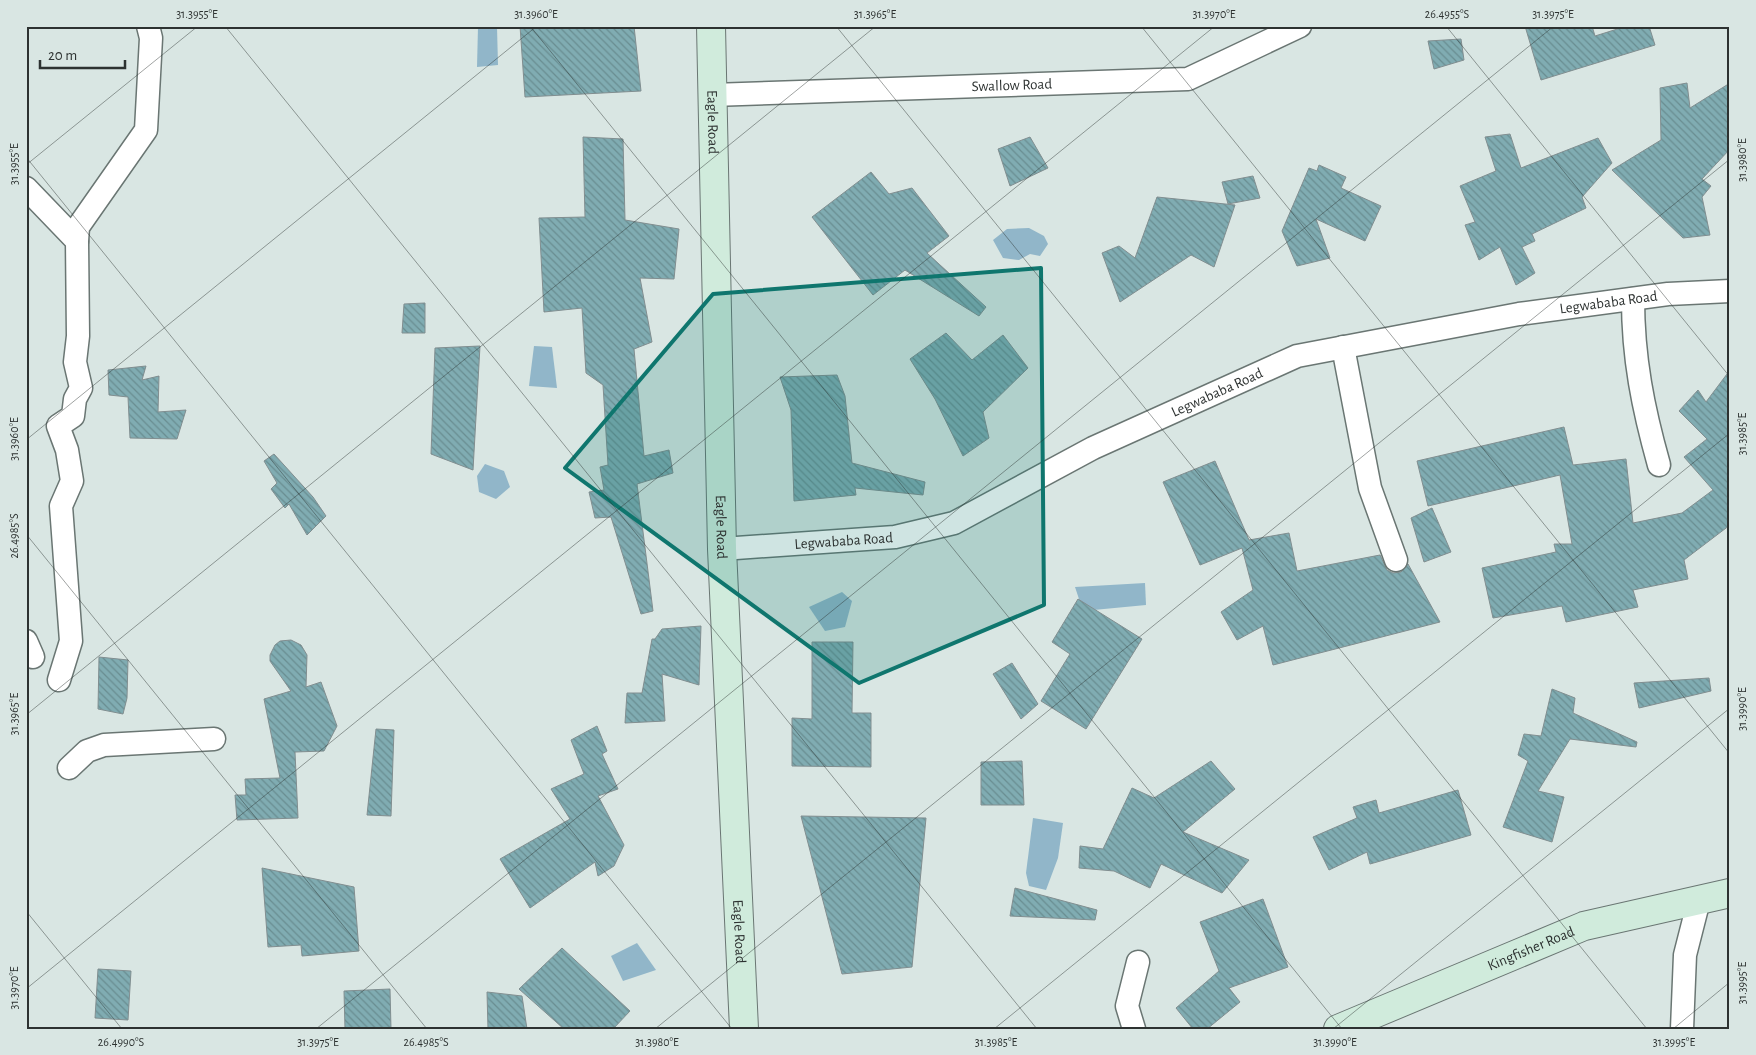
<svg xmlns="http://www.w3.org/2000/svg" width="1756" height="1055" font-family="'Alegreya Sans',sans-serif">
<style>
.water{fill:#91b6c9}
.building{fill:url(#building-back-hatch);stroke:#818e90}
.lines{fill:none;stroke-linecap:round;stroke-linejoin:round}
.street-casing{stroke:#6a7673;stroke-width:25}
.secondary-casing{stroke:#6a7673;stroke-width:30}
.street{stroke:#fff;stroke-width:22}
.secondary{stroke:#d0ebdc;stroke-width:28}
.marked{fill:#0f766e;fill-opacity:0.2;stroke:#0f766e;stroke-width:4;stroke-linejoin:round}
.ticks{fill:none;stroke:#2d3231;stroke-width:1;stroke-opacity:0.45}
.labels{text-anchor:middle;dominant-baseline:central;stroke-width:4;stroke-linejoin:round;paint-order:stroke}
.street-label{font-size:15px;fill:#2d3231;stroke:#d9e6e3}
.neatline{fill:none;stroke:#2d3231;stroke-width:2}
.ticks-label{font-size:12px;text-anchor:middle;fill:#2d3231}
</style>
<defs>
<pattern id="building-back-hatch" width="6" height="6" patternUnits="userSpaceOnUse" patternTransform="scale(1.25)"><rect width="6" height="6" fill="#80acb2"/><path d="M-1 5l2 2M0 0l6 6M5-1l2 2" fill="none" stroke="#698d91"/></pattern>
</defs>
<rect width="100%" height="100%" fill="#d9e6e3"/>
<!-- water -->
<g class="water">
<polygon points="478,27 497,27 498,65 477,67"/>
<polygon points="1029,228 1044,236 1048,244 1040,256 1030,254 1019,260 1003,258 993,240 1007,229"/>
<polygon points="534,346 552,347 557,388 529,386"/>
<polygon points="485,464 504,471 510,487 496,499 479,492 477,476"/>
<polygon points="1145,583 1146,605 1083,611 1075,587"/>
<polygon points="842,592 852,601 845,627 825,631 809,607"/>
<polygon points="1033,818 1063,823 1058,858 1046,890 1029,886 1026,873"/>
<polygon points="637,943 656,970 623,981 611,956"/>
</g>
<!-- building -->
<g class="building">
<polygon points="520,26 634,26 641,91 525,97"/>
<polygon points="1525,26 1592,26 1595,36 1627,26 1649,26 1655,45 1541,80"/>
<polygon points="1461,39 1464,60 1434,69 1428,41"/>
<polygon points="1687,83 1690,108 1730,83 1730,149 1702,179 1711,186 1702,197 1710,235 1683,238 1612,170 1661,140 1660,88"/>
<polygon points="1510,134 1521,168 1598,138 1612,163 1582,197 1586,208 1532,234 1535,241 1522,247 1535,273 1516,285 1500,247 1479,260 1465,225 1475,222 1460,186 1496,171 1485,137"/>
<polygon points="583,137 623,139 625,220 679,229 674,279 640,278 652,342 634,349 644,456 669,450 673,473 637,484 653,611 641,614 611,517 595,518 589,492 604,490 600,467 608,465 603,385 586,373 582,308 544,312 539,218 585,217"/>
<polygon points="1030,137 1048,168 1010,186 998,149"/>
<polygon points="1319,165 1346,177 1341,188 1381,206 1365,241 1316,219 1330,258 1297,266 1282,231 1309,168 1317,171"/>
<polygon points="871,172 889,194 912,188 949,236 927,253 986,307 979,316 905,270 873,295 812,217"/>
<polygon points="1253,176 1260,198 1228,204 1222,182"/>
<polygon points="1157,197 1235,205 1214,267 1191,255 1120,302 1102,253 1119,246 1135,258"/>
<polygon points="425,303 425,333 402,333 404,304"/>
<polygon points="946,333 972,360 1003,335 1028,368 983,412 989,438 963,456 935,399 910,359"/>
<polygon points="480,346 473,470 431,454 435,348"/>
<polygon points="146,366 142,380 159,376 158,412 186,410 177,439 130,438 128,397 109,395 108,370"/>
<polygon points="1730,370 1730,525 1684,560 1688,579 1633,590 1638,607 1566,622 1562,606 1493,618 1482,568 1556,552 1554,544 1572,544 1560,475 1428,506 1417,461 1564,427 1573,465 1626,459 1633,523 1682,513 1713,490 1684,457 1707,439 1679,411 1698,390 1706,402"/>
<polygon points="837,375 845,396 852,463 925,482 923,495 855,488 856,495 794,501 791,410 780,377"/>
<polygon points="274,454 313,497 326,516 307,535 289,504 285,508 271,489 277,483 264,461"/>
<polygon points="1215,461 1249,540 1289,533 1297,571 1380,555 1387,570 1393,573 1401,572 1408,564 1440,622 1273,665 1263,626 1237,640 1221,612 1253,590 1242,548 1200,565 1163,482"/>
<polygon points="1432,508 1451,552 1424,562 1411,518"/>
<polygon points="1078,599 1142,639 1086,729 1041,701 1070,654 1052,642"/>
<polygon points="701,626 699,685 662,674 665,721 625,723 627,693 642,693 652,639 655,639 662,629"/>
<polygon points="291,640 301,645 307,655 306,687 321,682 337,726 324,751 295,752 298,818 237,820 235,795 246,795 245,779 280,778 264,699 291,691 270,661 270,655 275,645 280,641"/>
<polygon points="812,642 853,642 852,713 871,713 871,767 792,766 792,718 812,719"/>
<polygon points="99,657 128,660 127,698 123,714 98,709"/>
<polygon points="1012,663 1038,704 1021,719 993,674"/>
<polygon points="1709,678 1711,691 1639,708 1634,683"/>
<polygon points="1552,689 1575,698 1573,713 1637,742 1636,747 1570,739 1538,791 1564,797 1552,842 1503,827 1528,761 1518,755 1524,734 1541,736"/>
<polygon points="597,726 607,751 602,754 618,789 598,796 624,845 614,866 598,876 595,862 530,908 500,859 570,819 551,789 584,774 571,740"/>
<polygon points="376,729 394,730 391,816 367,815"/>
<polygon points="1022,761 1024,805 981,805 981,762"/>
<polygon points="1211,761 1235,789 1183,832 1249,860 1222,893 1161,864 1150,888 1114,871 1079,868 1080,846 1103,849 1132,788 1154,798"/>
<polygon points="1458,790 1471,835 1370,864 1367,852 1329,870 1313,837 1357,818 1353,807 1376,800 1379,813"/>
<polygon points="801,816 926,818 912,967 842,974"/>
<polygon points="262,868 354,887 359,951 302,956 301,945 268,947"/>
<polygon points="1015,888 1097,910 1095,920 1010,916"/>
<polygon points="1263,899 1288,967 1229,988 1240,1002 1207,1029 1193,1029 1176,1008 1219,971 1200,922"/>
<polygon points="562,948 630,1011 613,1029 564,1029 519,989"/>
<polygon points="98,969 131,971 128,1020 95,1018"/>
<polygon points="390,989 391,1029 345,1029 344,991"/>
<polygon points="487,992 522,996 527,1029 488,1029"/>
</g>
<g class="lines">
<defs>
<g id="street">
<path id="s1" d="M 712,95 L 1188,79 L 1300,26"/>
<polyline points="26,188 77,241 78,336 75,362 81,388 75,399 73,416 58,426 67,450 72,481 61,506 71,641 59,680"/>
<polyline points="77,241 78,227 146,130 151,38 148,26"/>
<path d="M 1633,299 C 1633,358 1643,408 1659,465"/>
<polyline points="1343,347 1370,488 1396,560"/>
<path id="s2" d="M 722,549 L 895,537 L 954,523 L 1093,448 L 1297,356 L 1519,314 L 1668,294 L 1730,291"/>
<polyline points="26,641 33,657"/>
<polyline points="69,768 87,751 104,745 214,739"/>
<polyline points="1134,1029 1127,1006 1138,962"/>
<polyline points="1682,1029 1685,955 1699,900"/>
</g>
<g id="secondary">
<path id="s3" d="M 711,26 L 722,549 L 744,1029"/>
<path id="s4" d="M 1338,1029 L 1584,926 L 1730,893"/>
</g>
</defs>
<!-- street casing -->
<use href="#street" class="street-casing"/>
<!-- secondary casing -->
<use href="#secondary" class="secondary-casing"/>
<!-- street -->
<use href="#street" class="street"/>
<!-- secondary -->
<use href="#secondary" class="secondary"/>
</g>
<!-- marked area -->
<path class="marked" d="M 1041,268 L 1044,605 L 859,683 L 565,468 L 713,294 Z"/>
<!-- ticks -->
<path class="ticks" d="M 225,26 L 1037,1029M 530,26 L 1342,1029M 836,26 L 1647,1029M 1141,26 L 1730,754M 1446,26 L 1730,377M 26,157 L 732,1029M 26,165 L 198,26M 26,440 L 537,26M 26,534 L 427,1029M 26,715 L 876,26M 26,911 L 122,1029M 26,989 L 1215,26M 316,1029 L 1554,26M 655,1029 L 1730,159M 994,1029 L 1730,433M 1333,1029 L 1730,708M 1673,1029 L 1730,982"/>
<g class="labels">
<!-- street labels -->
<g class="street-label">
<text stroke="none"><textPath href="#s1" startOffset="300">Swallow Road</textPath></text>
<text stroke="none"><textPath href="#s3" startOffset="96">Eagle Road</textPath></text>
<text stroke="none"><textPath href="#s2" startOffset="932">Legwababa Road</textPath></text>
<text stroke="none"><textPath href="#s2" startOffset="528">Legwababa Road</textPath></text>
<text stroke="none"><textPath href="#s3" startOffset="501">Eagle Road</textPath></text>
<text stroke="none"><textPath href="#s2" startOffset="122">Legwababa Road</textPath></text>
<text stroke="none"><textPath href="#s3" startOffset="906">Eagle Road</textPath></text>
<text stroke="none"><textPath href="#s4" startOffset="209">Kingfisher Road</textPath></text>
</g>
</g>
<!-- border -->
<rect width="1756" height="1055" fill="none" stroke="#d9e6e3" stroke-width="55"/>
<!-- scale -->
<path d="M40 60v8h85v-8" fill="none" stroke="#2d3231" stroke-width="2.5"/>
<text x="48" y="60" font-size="15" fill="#2d3231" stroke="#d9e6e3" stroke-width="4" paint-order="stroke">20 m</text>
<rect x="28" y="28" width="1700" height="1000" class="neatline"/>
<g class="ticks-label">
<text x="197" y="18">31.3955°E</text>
<text x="536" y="18">31.3960°E</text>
<text x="875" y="18">31.3965°E</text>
<text x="1214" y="18">31.3970°E</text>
<text x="1447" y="18">26.4955°S</text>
<text x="1553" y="18">31.3975°E</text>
<text transform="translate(1742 160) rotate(-90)" y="4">31.3980°E</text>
<text transform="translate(14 164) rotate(-90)" y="4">31.3955°E</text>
<text transform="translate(1742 434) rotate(-90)" y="4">31.3985°E</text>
<text transform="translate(14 439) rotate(-90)" y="4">31.3960°E</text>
<text transform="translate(14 536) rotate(-90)" y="4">26.4985°S</text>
<text transform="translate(1742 709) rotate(-90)" y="4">31.3990°E</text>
<text transform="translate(14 714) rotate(-90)" y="4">31.3965°E</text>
<text transform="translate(1742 983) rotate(-90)" y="4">31.3995°E</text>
<text transform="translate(14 988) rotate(-90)" y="4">31.3970°E</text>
<text x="121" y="1046">26.4990°S</text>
<text x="318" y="1046">31.3975°E</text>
<text x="426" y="1046">26.4985°S</text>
<text x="657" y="1046">31.3980°E</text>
<text x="996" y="1046">31.3985°E</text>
<text x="1335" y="1046">31.3990°E</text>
<text x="1674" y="1046">31.3995°E</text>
</g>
</svg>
